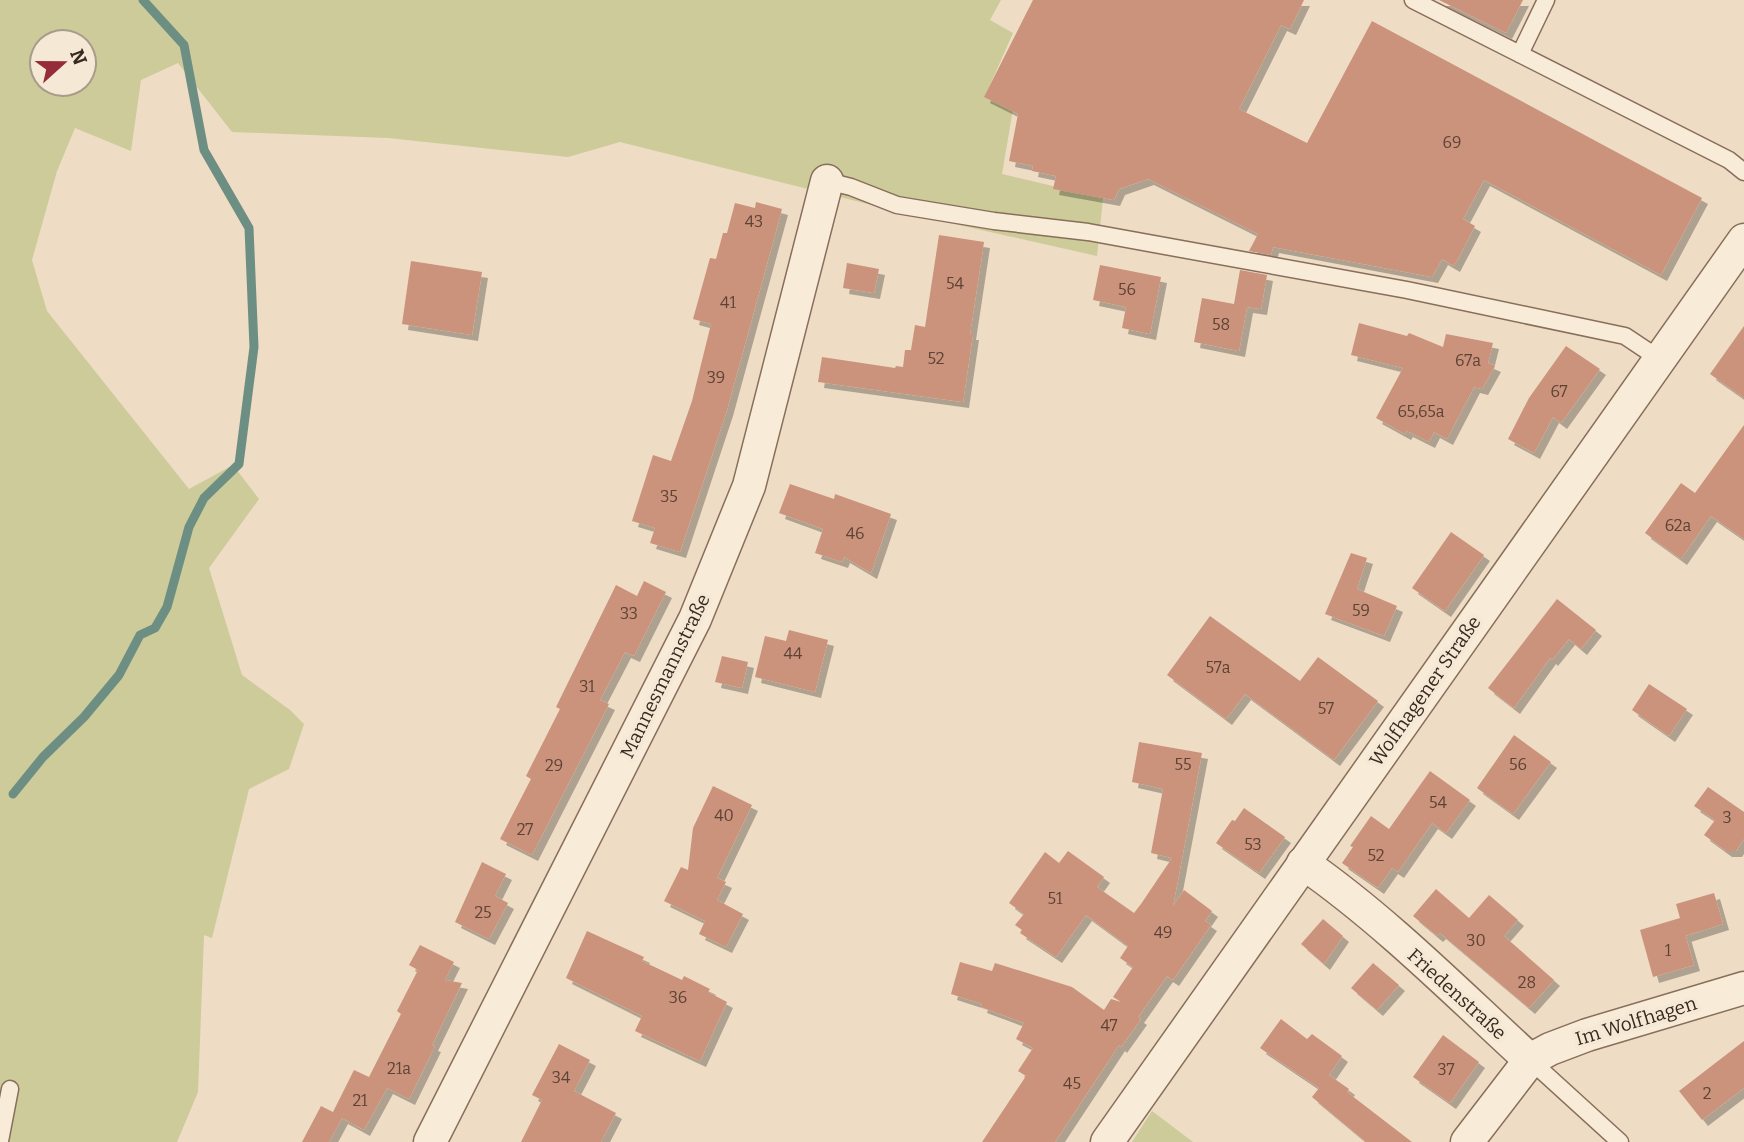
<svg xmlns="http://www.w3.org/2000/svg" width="1744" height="1142" font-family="Bitter,serif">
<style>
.green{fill:#cccb99;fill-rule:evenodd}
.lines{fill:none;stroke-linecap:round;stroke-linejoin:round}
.stream{stroke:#6d8f83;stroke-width:9}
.building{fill:#cb937b;filter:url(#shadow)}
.service-casing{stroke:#886e5b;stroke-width:19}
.minor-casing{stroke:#886e5b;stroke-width:35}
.service{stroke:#f8ebd8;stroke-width:16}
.minor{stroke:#f8ebd8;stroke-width:32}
.labels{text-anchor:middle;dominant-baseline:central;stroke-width:7;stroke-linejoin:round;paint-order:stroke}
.number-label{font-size:16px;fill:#5d4336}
.street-label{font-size:19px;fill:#38281f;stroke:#f5e8d4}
</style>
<defs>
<filter id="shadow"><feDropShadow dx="6" dy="6" stdDeviation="0" flood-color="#0004"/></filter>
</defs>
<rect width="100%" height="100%" fill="#eedcc5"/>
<!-- green -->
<g class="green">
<path d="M 0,0 L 1001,0 L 990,20 L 1013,33 L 986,94 L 1013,109 L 1002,174 L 1103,198 L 1097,256 L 888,209 L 620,142 L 568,157 L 388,138 L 232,132 L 178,63 L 141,80 L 131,151 L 75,128 L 57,171 L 32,260 L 47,311 L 189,489 L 233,465 L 259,499 L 209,568 L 242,675 L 290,710 L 304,724 L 289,769 L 249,789 L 212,938 L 204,935 L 198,1092 L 177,1142 L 0,1142 ZM 42,42 L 84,42 L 84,84 L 42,84 Z"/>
<polygon points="1152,1111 1193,1142 1132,1142"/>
</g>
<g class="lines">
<!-- stream -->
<polyline class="stream" points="13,794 43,757 84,717 119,675 140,635 155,628 167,607 189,527 204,498 239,464 254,347 249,228 204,150 184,45 143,0"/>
</g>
<!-- building -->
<g class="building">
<polygon points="1033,0 1304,0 1290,29 1281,25 1239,109 1307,143 1372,21 1702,198 1661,275 1484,180 1463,219 1475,226 1454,266 1442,259 1432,277 1273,247 1271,255 1249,251 1258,234 1148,179 1119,189 1114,200 1053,189 1056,176 1032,171 1033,166 1009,161 1018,114 984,97"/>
<polygon points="1439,0 1523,0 1506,33"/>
<polygon points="756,202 782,209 727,410 680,552 650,543 655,528 632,521 653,455 671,461 692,401 711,324 693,319 710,258 716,259 723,233 727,233 735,203 755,208"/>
<polygon points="939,235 984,242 970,334 973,334 963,402 818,382 822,357 895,368 896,366 903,367 905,350 911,350 915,325 925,327"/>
<polygon points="411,261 482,272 472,335 402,324"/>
<polygon points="847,263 879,269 874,293 843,288"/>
<polygon points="1100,265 1161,277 1150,334 1122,328 1126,307 1093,300"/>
<polygon points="1240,270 1267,275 1261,309 1247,307 1239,351 1194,342 1202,298 1234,304"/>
<polygon points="1359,323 1407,336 1409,333 1443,347 1446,334 1493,343 1488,363 1495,366 1482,389 1474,387 1447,439 1434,432 1429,442 1407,431 1405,434 1376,418 1403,368 1351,355"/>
<polygon points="1744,326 1744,398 1710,374"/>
<polygon points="1566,346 1600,369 1561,423 1553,417 1534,453 1508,439 1529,398"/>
<polygon points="1744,425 1744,539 1711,516 1681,559 1645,533 1681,483 1695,493"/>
<polygon points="790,484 834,499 835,494 891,514 871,573 844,557 842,562 815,553 823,529 779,513"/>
<polygon points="1451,532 1484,555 1445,611 1412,588"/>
<polygon points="1351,553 1367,558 1357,589 1397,606 1384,636 1325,614"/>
<polygon points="644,581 666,592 634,656 625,652 600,700 609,704 532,855 500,839 531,779 526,776 560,709 556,707 616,585 637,596"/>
<polygon points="1557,599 1596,630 1581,649 1569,639 1552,660 1550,658 1514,708 1488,688"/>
<polygon points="1210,616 1300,681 1318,657 1378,701 1334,760 1245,694 1226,719 1167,675"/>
<polygon points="789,630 828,640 815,692 755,677 765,636 786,641"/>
<polygon points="722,656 748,662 742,688 715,682"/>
<polygon points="1649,684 1687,709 1669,736 1632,710"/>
<polygon points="1514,735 1551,762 1513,814 1477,788"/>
<polygon points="1139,742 1202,753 1173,906 1184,890 1212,911 1205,921 1211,925 1173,980 1167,976 1138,1017 1141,1019 1121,1047 1119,1045 1055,1142 982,1142 1026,1076 1018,1071 1033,1048 1016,1039 1024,1023 981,1007 982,1004 951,994 960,962 992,971 995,963 1072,987 1104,1010 1111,999 1121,1002 1113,997 1133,967 1120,958 1128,946 1086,915 1056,957 1020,933 1022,930 1015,925 1024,914 1009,903 1045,852 1059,863 1068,851 1104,877 1097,887 1134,913 1141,904 1172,858 1151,853 1163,789 1132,782"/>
<polygon points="1430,771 1470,800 1446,833 1432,823 1398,872 1392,868 1378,888 1342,863 1353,847 1350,846 1371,816 1389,829"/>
<polygon points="713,786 752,805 717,878 726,882 717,900 743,914 726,947 699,934 705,921 664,901 681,867 688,870 693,828"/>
<polygon points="1708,787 1744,812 1744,839 1736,851 1726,851 1704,835 1715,820 1694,806"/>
<polygon points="1244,808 1285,837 1259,873 1216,843 1232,820 1235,821"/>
<polygon points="482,862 506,874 495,896 508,903 489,939 455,922"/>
<polygon points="1436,889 1469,918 1489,895 1518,920 1504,936 1554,980 1529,1008 1440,933 1437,936 1413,916"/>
<polygon points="1714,893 1723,924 1685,936 1681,920 1694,965 1653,977 1640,930 1680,918 1676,904"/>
<polygon points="1323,919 1343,936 1324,964 1301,944"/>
<polygon points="587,931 644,957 642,961 682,980 684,976 710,989 708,992 727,1002 700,1061 635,1031 642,1016 566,978"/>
<polygon points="420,945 454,962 445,980 462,983 432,1045 435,1046 409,1099 387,1088 364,1130 342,1118 329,1142 302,1142 321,1106 333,1112 354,1070 369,1077 401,1014 397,1011 418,970 409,965"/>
<polygon points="1373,963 1399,985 1377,1010 1351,988"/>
<polygon points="1281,1019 1307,1039 1312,1034 1342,1056 1329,1075 1349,1089 1347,1092 1412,1142 1366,1142 1312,1097 1319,1088 1260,1048"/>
<polygon points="1443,1035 1479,1062 1450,1103 1413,1077"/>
<polygon points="1744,1041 1744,1088 1702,1120 1679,1091"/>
<polygon points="559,1044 590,1060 574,1091 616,1113 601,1142 521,1142 542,1100 532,1095"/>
</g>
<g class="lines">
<defs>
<g id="service">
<polyline points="1413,0 1729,160 1744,172"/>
<polyline points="1520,54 1546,0"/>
<polyline points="827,181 851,187 897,205 994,221 1088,232 1407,290 1625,336 1661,360"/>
<polyline points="1530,1060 1620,1142"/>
<polyline points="0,1141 10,1089"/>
</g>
<g id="minor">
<path d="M 1303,863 C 1385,920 1457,993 1530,1060"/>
<polyline points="430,1142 695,619 749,486 827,181"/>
<polyline points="1107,1142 1744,240"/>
<polyline points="1467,1142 1530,1060 1550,1049 1587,1035 1744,988"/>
</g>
</defs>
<!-- service casing -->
<use href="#service" class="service-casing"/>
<!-- minor casing -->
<use href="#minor" class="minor-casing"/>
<!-- service -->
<use href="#service" class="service"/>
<!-- minor -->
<use href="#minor" class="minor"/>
</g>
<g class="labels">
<!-- number labels -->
<g class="number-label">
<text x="1452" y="142">69</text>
<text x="754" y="221">43</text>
<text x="955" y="283">54</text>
<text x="1127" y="289">56</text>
<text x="728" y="302">41</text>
<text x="1221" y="324">58</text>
<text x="936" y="358">52</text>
<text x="1468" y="360">67a</text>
<text x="716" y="377">39</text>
<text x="1559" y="391">67</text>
<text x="1421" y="411">65,65a</text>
<text x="669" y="496">35</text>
<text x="1678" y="525">62a</text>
<text x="855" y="533">46</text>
<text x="1361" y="610">59</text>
<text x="629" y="613">33</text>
<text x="793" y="653">44</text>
<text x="1218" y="667">57a</text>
<text x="587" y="686">31</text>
<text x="1326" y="708">57</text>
<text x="1183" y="764">55</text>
<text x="1518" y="764">56</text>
<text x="554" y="765">29</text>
<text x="1438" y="802">54</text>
<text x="724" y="815">40</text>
<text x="1727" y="817">3</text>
<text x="525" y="829">27</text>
<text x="1253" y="844">53</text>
<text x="1376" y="855">52</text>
<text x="1055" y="898">51</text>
<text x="483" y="912">25</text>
<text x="1163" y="932">49</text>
<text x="1476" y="940">30</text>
<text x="1668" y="950">1</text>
<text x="1527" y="982">28</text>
<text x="678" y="997">36</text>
<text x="1109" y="1025">47</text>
<text x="399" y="1068">21a</text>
<text x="1446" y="1069">37</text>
<text x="561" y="1077">34</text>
<text x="1072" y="1083">45</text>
<text x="1707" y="1093">2</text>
<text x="360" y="1100">21</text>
</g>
<!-- street labels -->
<g class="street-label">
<text transform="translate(665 676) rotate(-64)">Mannesmannstraße</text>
<text transform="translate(1425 691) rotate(-55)">Wolfhagener Straße</text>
<text transform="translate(1457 994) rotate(42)">Friedenstraße</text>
<text transform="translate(1636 1021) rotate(-17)">Im Wolfhagen</text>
</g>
</g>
<!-- north arrow -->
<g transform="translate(63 63) rotate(69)"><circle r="33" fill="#f5e8d4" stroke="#a99b8c" stroke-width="2"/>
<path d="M0-5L12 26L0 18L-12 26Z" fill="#962c3a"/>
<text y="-10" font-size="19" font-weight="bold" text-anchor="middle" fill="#38281f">N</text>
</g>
</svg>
